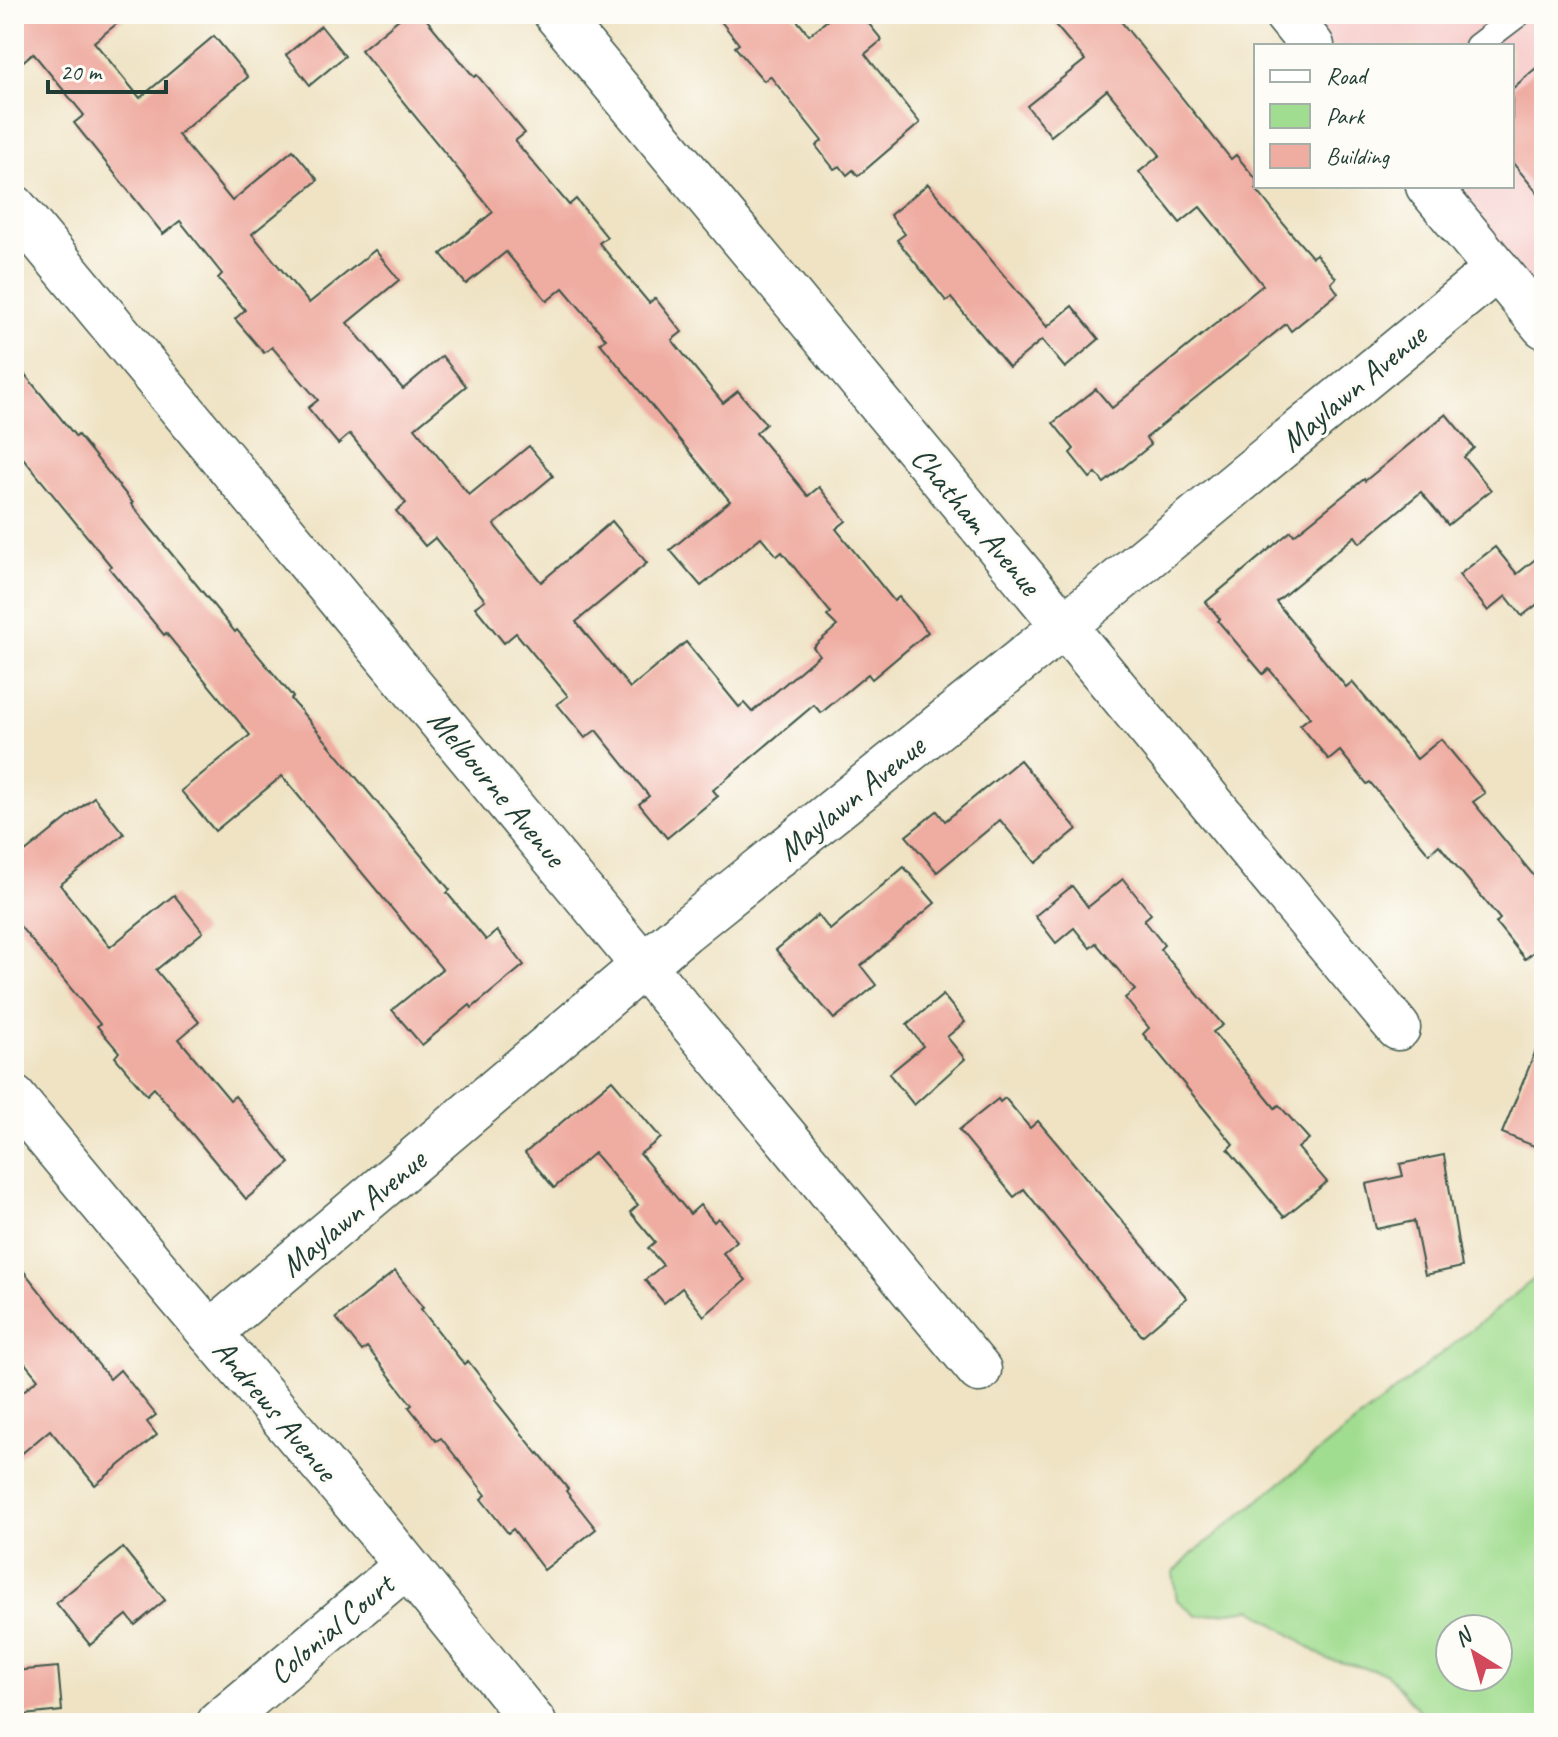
<svg xmlns="http://www.w3.org/2000/svg" width="1558" height="1737" font-family="Caveat,sans-serif">
<style>
.built{fill:#f7d0cf}
.green{fill:#a1dd90;stroke:#608d62;stroke-width:2;fill-rule:evenodd}
.building{fill:#efaca1}
.lines{fill:none;stroke-linecap:round;stroke-linejoin:round}
.service-casing{stroke:#3e564a;stroke-width:27}
.minor-casing{stroke:#3e564a;stroke-width:47}
.tertiary-casing{stroke:#3e564a;stroke-width:47}
.service{stroke:#fff;stroke-width:24}
.minor{stroke:#fff;stroke-width:44}
.tertiary{stroke:#fff;stroke-width:44}
.labels{text-anchor:middle;dominant-baseline:central;stroke-width:6;stroke-linejoin:round;paint-order:stroke}
.street-label{font-size:32px;fill:#1f3d34;stroke:#fdfcf7}
</style>
<rect width="100%" height="100%" fill="#fdfcf7"/>
<filter id="ink" filterUnits="userSpaceOnUse"><feTurbulence type="fractalNoise" baseFrequency=".0125" numOctaves="2"/><feDisplacementMap in="SourceGraphic" scale="16" xChannelSelector="R" yChannelSelector="G"/><feConvolveMatrix kernelMatrix="1 2 1 2 8 2 1 2 1" color-interpolation-filters="sRGB"/></filter>
<filter id="wash" filterUnits="userSpaceOnUse"><feTurbulence type="fractalNoise" baseFrequency=".006" numOctaves="4" result="noise"/><feDisplacementMap in="SourceGraphic" scale="32" xChannelSelector="R" yChannelSelector="G"/><feGaussianBlur stdDeviation="1.8" result="paint"/><feColorMatrix in="noise" values="0 0 0 0 0 0 0 0 0 0 0 0 0 0 0 0 0 1.4 0 .05"/><feComposite in="paint" operator="in"/></filter>
<g filter="url(#wash)">
<rect width="100%" height="100%" fill="#efe3c4"/>
<!-- built -->
<polygon class="built" points="1286,14 1544,14 1544,326 1428,186 1512,186 1512,46 1312,46"/>
<!-- green -->
<path class="green" d="M 1544,1271 L 1544,1723 L 1430,1723 L 1386,1673 L 1327,1659 L 1252,1609 L 1197,1616 L 1177,1600 L 1173,1573 L 1192,1554 ZM 1450,1629 L 1498,1629 L 1498,1677 L 1450,1677 Z"/>
<g id="blocks">
<!-- building -->
<g class="building">
<polygon points="14,14 129,14 94,42 140,98 214,36 248,77 178,135 232,201 293,150 318,180 252,234 309,303 375,250 399,280 347,323 403,389 442,356 466,386 415,428 469,495 529,446 553,476 494,525 541,582 612,521 647,563 576,622 630,688 686,642 739,707 744,703 752,712 819,655 813,647 837,626 827,616 831,613 782,552 777,556 761,537 701,586 670,550 730,501 600,343 606,339 563,288 547,301 506,252 466,284 441,254 493,212 361,50 405,14 422,14 474,77 477,75 525,133 515,141 569,205 576,199 607,237 599,243 649,303 655,298 682,332 672,340 723,403 738,391 766,424 756,433 808,496 819,487 846,521 836,529 894,601 899,597 928,632 872,679 868,674 821,713 814,705 713,790 718,796 667,838 639,804 649,796 596,730 585,738 557,704 568,696 516,633 504,643 475,607 485,600 435,538 425,546 396,511 406,503 350,434 338,444 308,408 318,400 272,347 264,353 235,319 245,310 218,278 222,274 180,221 163,234 74,123 84,115 33,53 14,69"/>
<polygon points="715,14 792,14 809,35 835,14 861,14 882,40 865,54 920,123 858,176 853,170 847,175 840,166 834,169 816,146 822,141 770,76 764,81 735,47 739,44"/>
<polygon points="1046,14 1115,14 1231,159 1236,155 1256,179 1256,189 1290,232 1312,257 1316,254 1336,278 1331,283 1338,293 1291,331 1286,324 1200,394 1146,438 1151,445 1104,483 1096,473 1090,478 1070,453 1074,449 1053,423 1096,389 1112,408 1263,285 1200,207 1180,223 1139,172 1160,155 1107,90 1051,136 1027,106 1085,60"/>
<polygon points="321,26 345,56 310,85 286,55"/>
<polygon points="1544,61 1544,201 1512,162 1512,89"/>
<polygon points="928,184 1047,327 1072,306 1099,339 1065,368 1042,340 1009,367 951,298 946,301 897,240 905,234 890,215"/>
<polygon points="14,361 76,437 78,435 133,503 131,504 235,632 237,630 293,697 291,699 450,890 447,893 486,940 497,931 524,965 472,1008 470,1005 422,1045 392,1010 442,969 282,776 215,831 181,791 250,735 166,633 164,635 109,568 111,566 14,447"/>
<polygon points="1446,414 1474,448 1464,457 1491,490 1448,525 1421,492 1360,543 1355,536 1276,602 1346,687 1352,682 1417,759 1441,739 1485,793 1473,802 1544,888 1544,943 1525,959 1496,923 1500,919 1439,845 1429,854 1370,782 1367,784 1340,751 1329,760 1300,725 1310,717 1269,669 1263,674 1218,621 1220,619 1206,602 1291,531 1294,535 1364,479 1365,481"/>
<polygon points="1495,547 1517,574 1544,552 1544,599 1522,616 1506,596 1488,611 1459,575"/>
<polygon points="1020,760 1077,829 1036,863 1000,820 937,872 906,836 937,811 945,821"/>
<polygon points="94,797 124,834 60,885 110,947 174,895 203,932 156,970 199,1022 179,1039 230,1100 235,1096 290,1163 246,1199 154,1088 147,1095 115,1057 119,1052 97,1026 100,1024 14,919 14,861"/>
<polygon points="904,867 935,903 861,966 876,985 834,1019 776,950 818,915 830,930"/>
<polygon points="1123,879 1151,914 1144,920 1164,945 1160,949 1223,1025 1213,1032 1275,1108 1279,1105 1309,1139 1298,1148 1327,1182 1284,1217 1228,1149 1233,1144 1143,1034 1149,1028 1125,998 1135,990 1096,943 1090,948 1074,928 1056,943 1035,916 1072,886 1088,907"/>
<polygon points="943,995 965,1022 947,1037 965,1059 914,1105 889,1074 923,1046 907,1025"/>
<polygon points="1543,1033 1544,1033 1544,1150 1502,1133"/>
<polygon points="612,1080 661,1138 640,1154 690,1214 700,1205 714,1222 718,1218 737,1241 723,1253 746,1280 704,1316 682,1288 664,1303 645,1280 663,1265 648,1248 655,1242 630,1212 638,1205 594,1153 554,1188 525,1153"/>
<polygon points="1005,1098 1030,1128 1038,1121 1187,1298 1142,1336 1024,1189 1014,1197 959,1130 998,1099 1000,1102"/>
<polygon points="1444,1155 1462,1267 1425,1275 1414,1221 1376,1229 1366,1184 1403,1176 1400,1164"/>
<polygon points="14,1259 110,1379 120,1370 156,1415 147,1422 157,1435 95,1485 50,1430 14,1460 14,1399 38,1379 14,1350"/>
<polygon points="395,1271 423,1308 421,1309 464,1364 468,1361 497,1398 495,1400 538,1454 539,1453 568,1489 566,1491 596,1529 544,1570 513,1529 508,1533 481,1499 486,1495 441,1438 436,1441 409,1407 412,1405 367,1347 362,1351 336,1318"/>
<polygon points="123,1548 165,1600 135,1625 127,1615 90,1645 56,1603"/>
<polygon points="58,1667 62,1711 14,1716 14,1671"/>
</g>
</g>
</g>
<g filter="url(#ink)">
<use href="#blocks" fill-opacity="0" stroke="#3e564a" stroke-width="2"/>
<g class="lines">
<defs>
<polyline id="service" points="1477,46 1519,14"/>
<g id="minor">
<polyline points="556,14 1398,1028"/>
<polyline points="14,207 979,1370"/>
<polyline points="14,1098 177,1294 376,1528 534,1723"/>
<polyline points="210,1333 684,931 1064,626 1497,269"/>
<polyline points="219,1723 406,1566"/>
</g>
<g id="tertiary">
<polyline points="1286,14 1312,46"/>
<polyline points="1428,186 1544,326"/>
</g>
</defs>
<!-- service casing -->
<use href="#service" class="service-casing"/>
<!-- minor casing -->
<use href="#minor" class="minor-casing"/>
<!-- tertiary casing -->
<use href="#tertiary" class="tertiary-casing"/>
<!-- service -->
<use href="#service" class="service"/>
<!-- minor -->
<use href="#minor" class="minor"/>
<!-- tertiary -->
<use href="#tertiary" class="tertiary"/>
</g>
</g>
<g class="labels">
<!-- street labels -->
<g class="street-label">
<text transform="translate(1353 388) rotate(-40)">Maylawn Avenue</text>
<text transform="translate(976 521) rotate(50)">Chatham Avenue</text>
<text transform="translate(497 788) rotate(50)">Melbourne Avenue</text>
<text transform="translate(851 798) rotate(-39)">Maylawn Avenue</text>
<text transform="translate(353 1213) rotate(-40)">Maylawn Avenue</text>
<text transform="translate(275 1410) rotate(50)">Andrews Avenue</text>
<text transform="translate(331 1629) rotate(-40)">Colonial Court</text>
</g>
</g>
<!-- margin -->
<rect width="1558" height="1737" fill="none" stroke="#fdfcf7" stroke-width="48"/>
<!-- legend -->
<rect x="1254" y="44" width="260" height="144" fill="#fdfcf7" stroke="#a4b0a9" stroke-width="2"/>
<rect x="1270" y="70" width="40" height="12" fill="#ffffff" stroke="#a4b0a9" stroke-width="2"/>
<text x="1326" y="84" font-size="24" fill="#1f3d34">Road</text>
<rect x="1270" y="104" width="40" height="24" fill="#a1dd90" stroke="#a4b0a9" stroke-width="2"/>
<text x="1326" y="124" font-size="24" fill="#1f3d34">Park</text>
<rect x="1270" y="144" width="40" height="24" fill="#efaca1" stroke="#a4b0a9" stroke-width="2"/>
<text x="1326" y="164" font-size="24" fill="#1f3d34">Building</text>
<!-- north arrow -->
<g transform="translate(1474 1653) rotate(323)"><circle r="38" fill="#fdfcf7" stroke="#a4b0a9" stroke-width="2"/>
<path d="M0-6L14 30L0 20L-14 30Z" fill="#d1495b"/>
<text y="-12" font-size="22" font-weight="bold" text-anchor="middle" fill="#1f3d34">N</text>
</g>
<!-- scale -->
<path d="M48 80v12h118v-12" fill="none" stroke="#1f3d34" stroke-width="4"/>
<text x="60" y="80" font-size="24" fill="#1f3d34" stroke="#fdfcf7" stroke-width="6" paint-order="stroke">20 m</text>
</svg>
